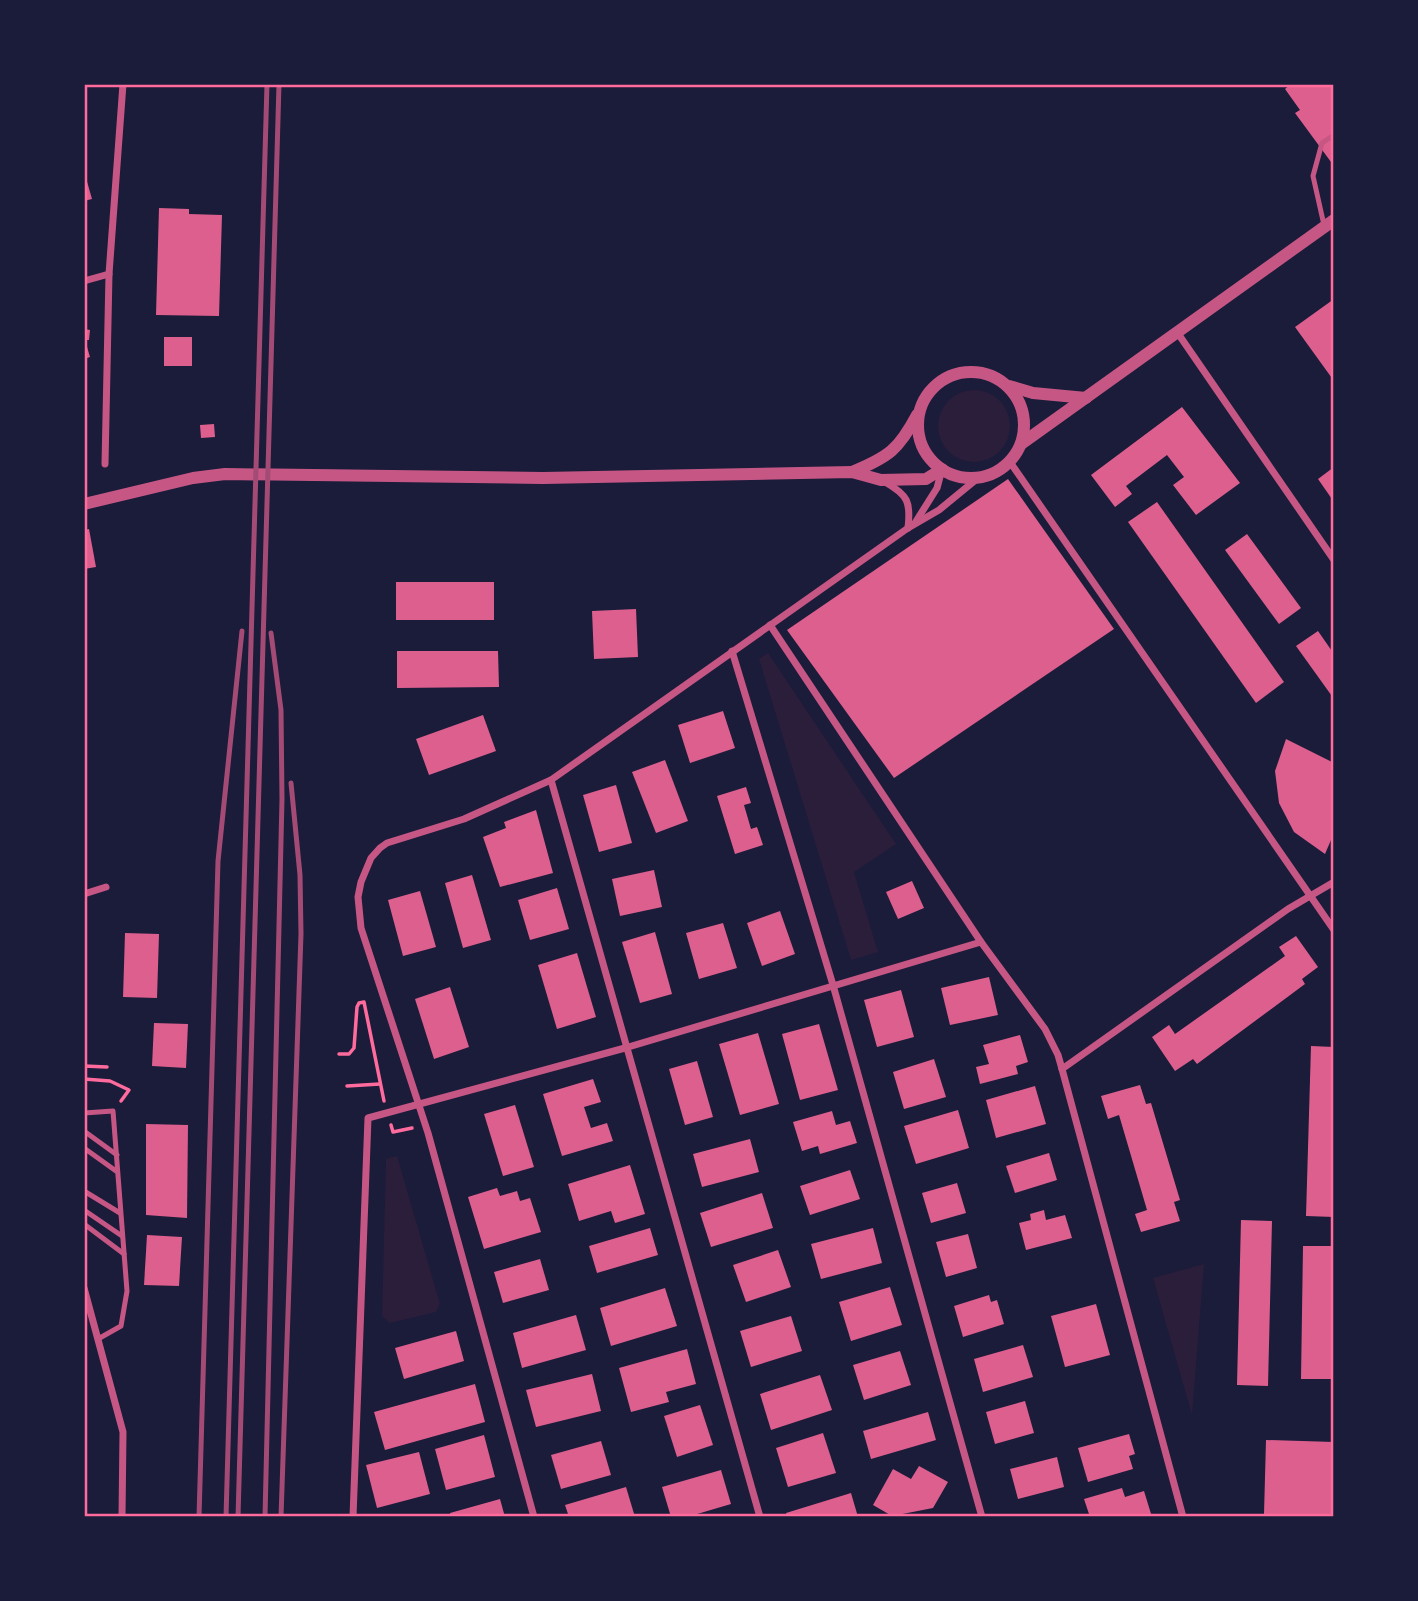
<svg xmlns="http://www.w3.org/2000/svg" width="1418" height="1601" font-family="Arial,sans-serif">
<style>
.green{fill:#2a1e3b}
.building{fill:#dd5f8e}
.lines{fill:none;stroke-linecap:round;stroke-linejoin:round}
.path{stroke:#ff6b9d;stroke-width:3.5}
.service{stroke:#c65784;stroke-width:5}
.minor{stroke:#c65784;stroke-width:7}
.tertiary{stroke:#c65784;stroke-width:12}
.rail{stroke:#a44b75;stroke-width:5}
.neatline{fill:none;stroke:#ff6b9d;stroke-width:2.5}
</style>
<rect width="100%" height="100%" fill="#1b1b3a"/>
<!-- green -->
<g class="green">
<circle cx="974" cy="426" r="36"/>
<polygon points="768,653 896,844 854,872 878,952 851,960 759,659"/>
<polygon points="397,1156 440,1304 436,1312 390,1323 382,1316 386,1159"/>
<polygon points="1204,1264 1192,1415 1153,1278"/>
</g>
<!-- building -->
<g class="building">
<polygon points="1291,84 1334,84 1334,160 1331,162 1295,113 1300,110 1285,89"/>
<polygon points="84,171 92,199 84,201"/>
<polygon points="159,208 189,209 189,214 222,215 219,316 156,315"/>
<polygon points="1334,299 1334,381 1295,327"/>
<polygon points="84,329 90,330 89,340 85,340 90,357 84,359"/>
<rect x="164" y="337" width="28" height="29"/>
<polygon points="1182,407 1240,483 1196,515 1173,485 1184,477 1167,455 1126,486 1132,494 1115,507 1091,475"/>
<polygon points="214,424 215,437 201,438 200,425"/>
<polygon points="1334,467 1334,502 1318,479"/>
<polygon points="1008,479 1114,629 894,778 787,630"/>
<polygon points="1157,502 1284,682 1256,703 1128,522"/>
<polygon points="89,529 96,567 84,569 84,530"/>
<polygon points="1247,534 1301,608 1279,624 1225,550"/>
<rect x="396" y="582" width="98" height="38"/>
<polygon points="636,609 638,657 594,659 592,611"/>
<polygon points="1318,631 1334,654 1334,699 1296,646"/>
<polygon points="397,651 498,651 499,687 397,688"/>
<polygon points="723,711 735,748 690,763 678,725"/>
<polygon points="483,715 496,751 429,775 416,739"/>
<polygon points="1286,739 1334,763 1334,833 1325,854 1294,832 1279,803 1275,771"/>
<polygon points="665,760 688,821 656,833 632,772"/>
<polygon points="616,785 632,843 599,852 583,795"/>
<polygon points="746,787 751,803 744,805 751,829 757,827 763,845 735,854 717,796"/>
<polygon points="536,810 553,873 500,887 483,837 506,828 504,822"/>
<polygon points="654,870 662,907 620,916 612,879"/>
<polygon points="472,875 491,940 463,948 445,883"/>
<polygon points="912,881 924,908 898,919 886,892"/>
<polygon points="557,888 569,929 530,940 518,900"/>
<polygon points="420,891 436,947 403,956 388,900"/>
<polygon points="780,911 795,954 762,966 747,923"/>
<polygon points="723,923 737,968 699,979 686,933"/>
<polygon points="655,932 672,994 640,1003 622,942"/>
<polygon points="125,933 159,934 157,998 123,997"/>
<polygon points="1296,936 1318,967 1302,979 1305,984 1197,1064 1193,1059 1175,1071 1152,1037 1169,1025 1175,1034 1285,956 1279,947"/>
<polygon points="577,953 596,1017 557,1029 538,965"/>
<polygon points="989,977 998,1015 950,1025 941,988"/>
<polygon points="450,987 469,1047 434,1059 415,999"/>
<polygon points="901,990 914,1037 877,1047 864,1000"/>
<polygon points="154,1023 188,1024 186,1068 152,1066"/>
<polygon points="819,1024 838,1090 800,1100 782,1034"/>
<polygon points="758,1033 779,1104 740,1115 719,1044"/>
<polygon points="1020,1035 1028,1062 1016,1066 1018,1074 980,1084 976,1067 989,1064 983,1045"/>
<polygon points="1311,1046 1334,1047 1334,1217 1306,1216"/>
<polygon points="934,1059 946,1097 904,1109 893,1072"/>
<polygon points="697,1061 713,1117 685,1125 669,1069"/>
<polygon points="593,1079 601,1102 584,1107 591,1128 607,1123 613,1141 562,1156 543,1094"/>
<polygon points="1140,1085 1146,1104 1151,1103 1180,1200 1174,1202 1180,1221 1141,1232 1135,1214 1147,1210 1119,1115 1108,1119 1101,1096"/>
<polygon points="1035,1086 1046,1124 996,1138 986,1100"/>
<polygon points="515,1105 534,1167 503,1176 484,1114"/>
<polygon points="958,1110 969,1148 916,1164 904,1126"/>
<polygon points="832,1111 836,1125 850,1121 857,1143 820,1154 818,1146 802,1151 793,1122"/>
<polygon points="146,1124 188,1125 187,1218 146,1215"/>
<polygon points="750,1139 759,1172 702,1187 693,1154"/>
<polygon points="1049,1153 1057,1180 1015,1193 1006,1166"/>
<polygon points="630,1165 645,1214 615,1223 611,1211 579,1221 568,1184"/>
<polygon points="850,1170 860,1199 810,1215 800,1186"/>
<polygon points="957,1183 966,1213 931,1223 922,1193"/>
<polygon points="497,1188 500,1196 517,1191 520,1201 530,1198 541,1232 484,1249 468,1197"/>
<polygon points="762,1193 773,1228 711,1247 700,1213"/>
<polygon points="1044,1210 1046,1220 1065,1215 1072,1238 1026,1250 1019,1223 1031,1220 1030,1214"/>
<polygon points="1241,1220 1272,1221 1268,1386 1237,1385"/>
<polygon points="650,1228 658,1255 597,1273 589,1246"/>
<polygon points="873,1228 882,1263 821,1279 811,1244"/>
<polygon points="968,1234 977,1268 946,1277 936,1242"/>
<polygon points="147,1235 182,1237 179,1286 144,1285"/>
<polygon points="1303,1246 1334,1246 1334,1379 1301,1379"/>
<polygon points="778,1250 791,1287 746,1302 733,1265"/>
<polygon points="540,1259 549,1290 503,1303 494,1272"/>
<polygon points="890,1287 902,1325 851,1341 839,1302"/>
<polygon points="665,1288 677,1326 611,1346 600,1308"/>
<polygon points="989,1295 991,1302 997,1300 1004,1324 963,1337 954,1306"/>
<polygon points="1096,1304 1110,1355 1065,1367 1051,1316"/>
<polygon points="576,1315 586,1350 522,1368 513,1333"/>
<polygon points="791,1316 802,1351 751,1367 740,1331"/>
<polygon points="456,1331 464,1361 404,1379 395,1348"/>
<polygon points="1023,1345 1033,1377 983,1392 974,1359"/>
<polygon points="687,1349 696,1384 666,1392 669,1402 631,1412 619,1368"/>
<polygon points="900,1351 911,1385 864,1400 853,1365"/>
<polygon points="592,1374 601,1411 536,1427 526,1390"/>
<polygon points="820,1375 832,1410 771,1430 760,1394"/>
<polygon points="475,1384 485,1422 385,1450 374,1412"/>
<polygon points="1025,1401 1034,1433 995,1444 986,1412"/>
<polygon points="700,1405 713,1445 677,1457 664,1416"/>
<polygon points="928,1412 936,1440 871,1459 863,1431"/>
<polygon points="823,1433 836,1473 788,1487 776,1448"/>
<polygon points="1129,1434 1135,1454 1129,1456 1133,1469 1088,1482 1078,1448"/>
<polygon points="484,1435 495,1477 446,1490 435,1449"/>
<polygon points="1266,1440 1334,1442 1334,1516 1264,1514"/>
<polygon points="601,1441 611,1475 561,1489 551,1455"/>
<polygon points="419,1452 430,1494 377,1508 366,1465"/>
<polygon points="1057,1457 1064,1487 1018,1499 1010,1469"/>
<polygon points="919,1466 948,1482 933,1508 892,1516 873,1505 893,1469 911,1479"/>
<polygon points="721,1470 731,1504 687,1517 671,1517 662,1487"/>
<polygon points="626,1487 635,1517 569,1517 565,1505"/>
<polygon points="1122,1488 1125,1497 1144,1491 1152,1517 1090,1517 1084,1499"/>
<polygon points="851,1493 858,1517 787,1517 786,1513"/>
<polygon points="500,1499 505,1517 451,1517 450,1513"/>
</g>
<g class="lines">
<!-- path -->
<g class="path">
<polyline points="339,1054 349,1054 354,1048 357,1007 359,1003 364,1002 384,1101"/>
<polyline points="84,1066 107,1067"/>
<polyline points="84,1079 110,1081 129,1090 121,1101"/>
<polyline points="347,1086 380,1084"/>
<polyline points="391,1125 393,1132 412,1128"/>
</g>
<!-- service -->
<g class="service">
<polyline points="1324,225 1313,176 1322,143 1334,135"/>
<polyline points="84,1113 113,1111 127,1291 121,1326 98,1339"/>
<polyline points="84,1131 117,1155"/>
<polyline points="84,1148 116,1171"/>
<polyline points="84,1191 120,1213"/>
<polyline points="84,1210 122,1236"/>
<polyline points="84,1224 124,1254"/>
</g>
<!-- minor -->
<g class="minor">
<polyline points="84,281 109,274"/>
<polyline points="1177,332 1334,560"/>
<polyline points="1010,462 1334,930"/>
<polyline points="105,464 109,274 123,84"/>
<path d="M 885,482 C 908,495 911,502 908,528"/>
<polyline points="915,523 937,488 942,469"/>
<polyline points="770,625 981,942 1045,1029 1058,1055 1062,1069 1183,1517"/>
<polyline points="732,651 833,985 982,1517"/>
<polyline points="551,780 760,1517"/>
<polyline points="84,894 106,887"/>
<polyline points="1062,1069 1288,909 1334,882"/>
<polyline points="84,1288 123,1432 122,1517"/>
<polyline points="353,1517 368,1118 625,1048 981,942"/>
<polyline points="534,1517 428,1133 361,928 358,897 361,882 371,858 380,848 387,843 464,819 551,780 908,528 939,510 978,478"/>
</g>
<!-- tertiary -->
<g class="tertiary">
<circle cx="971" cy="425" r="53"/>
<polyline points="1009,386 1033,393 1086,398"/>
<polyline points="1021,444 1334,220"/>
<path d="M 852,472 C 889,457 899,449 917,415"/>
<polyline points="84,504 193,478 225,474 543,478 852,472 881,480 926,479 942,469"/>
</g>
<!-- rail -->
<g class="rail">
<polyline points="199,1517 218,861 242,631"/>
<polyline points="226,1517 267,84"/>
<polyline points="238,1517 279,84"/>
<polyline points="265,1517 282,799 281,710 271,633"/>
<polyline points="281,1517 301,934 300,875 291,783"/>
</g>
</g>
<!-- border -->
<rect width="1418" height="1601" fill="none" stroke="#1b1b3a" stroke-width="172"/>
<rect x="86" y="86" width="1246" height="1429" class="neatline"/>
</svg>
